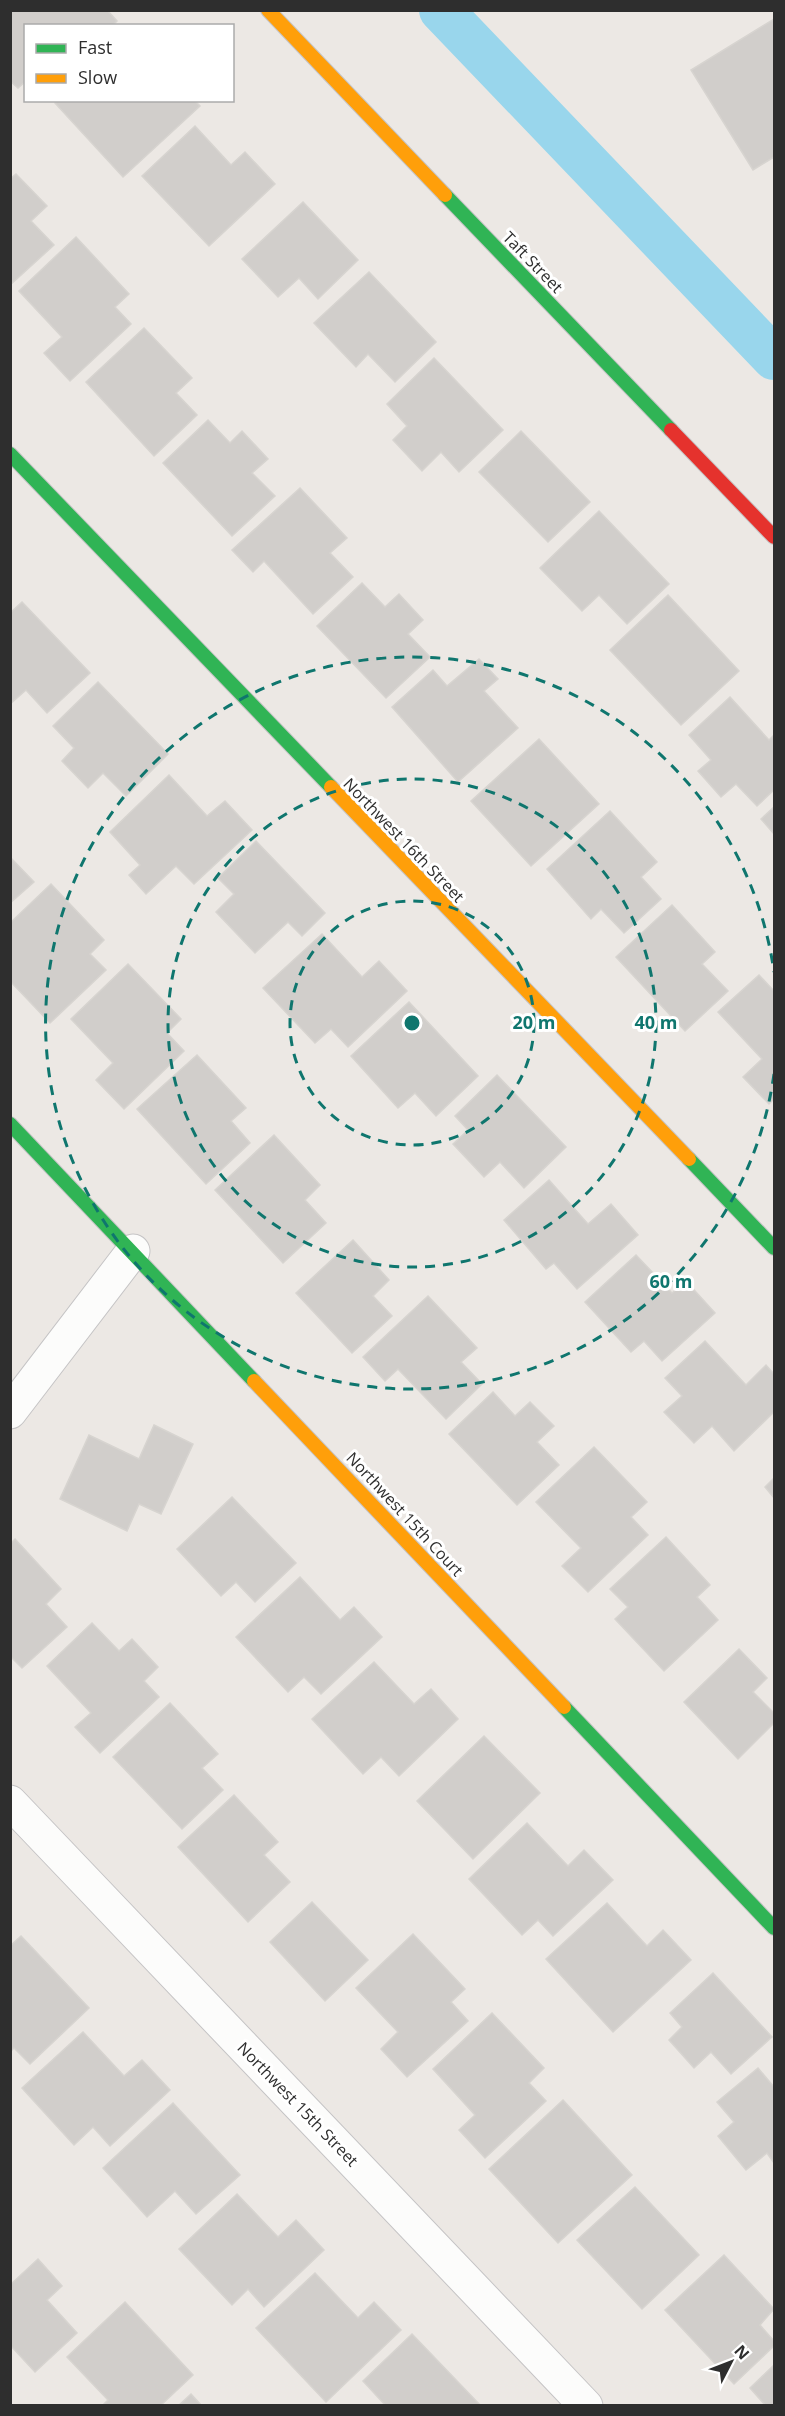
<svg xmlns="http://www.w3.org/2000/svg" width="785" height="2416" font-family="'Open Sans',sans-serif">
  <rect width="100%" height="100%" fill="#ece8e4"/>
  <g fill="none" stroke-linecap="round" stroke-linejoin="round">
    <!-- canal -->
    <path stroke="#99d6ec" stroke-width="44" d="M 441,10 L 774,358"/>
  </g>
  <!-- building -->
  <g fill="#d1cecb" stroke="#d7d4d0" stroke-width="1.5">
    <path d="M 107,10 L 117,21 L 112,26 L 26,26 L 26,81 L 18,88 L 10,81 L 11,10 Z"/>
    <path d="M 774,19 L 774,157 L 753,170 L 691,70 Z"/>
    <path d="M 58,100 L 194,100 L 200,106 L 123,177 L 55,103 Z"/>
    <path d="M 195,126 L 231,165 L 245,152 L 275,184 L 209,246 L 142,176 Z"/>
    <path d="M 16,174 L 47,206 L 31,221 L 54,245 L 10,285 L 10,179 Z"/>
    <path d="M 303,202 L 358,260 L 318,299 L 299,278 L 278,297 L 242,259 Z"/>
    <path d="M 76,237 L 129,294 L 115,307 L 131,324 L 70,381 L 44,353 L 62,337 L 19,291 Z"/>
    <path d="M 369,272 L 436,342 L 395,382 L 368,354 L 356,367 L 314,323 Z"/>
    <path d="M 144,328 L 192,378 L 176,393 L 197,415 L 154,456 L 86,382 Z"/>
    <path d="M 434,358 L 503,430 L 459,472 L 441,452 L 422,471 L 393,440 L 407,426 L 387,404 Z"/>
    <path d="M 208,420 L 230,443 L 242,431 L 268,459 L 252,473 L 275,496 L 232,536 L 163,463 Z"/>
    <path d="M 521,431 L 590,502 L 548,542 L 479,472 Z"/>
    <path d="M 300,488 L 347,538 L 330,553 L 353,577 L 313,614 L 264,561 L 253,572 L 232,550 Z"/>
    <path d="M 599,511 L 669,584 L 627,624 L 599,595 L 582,611 L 540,568 Z"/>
    <path d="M 362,583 L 385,607 L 399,594 L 423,620 L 408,634 L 430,657 L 386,698 L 317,626 Z"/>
    <path d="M 668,595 L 739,671 L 681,725 L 610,650 Z"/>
    <path d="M 22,602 L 90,673 L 47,713 L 26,690 L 10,704 L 10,613 Z"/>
    <path d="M 479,659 L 498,679 L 484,691 L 518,728 L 458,782 L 392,707 L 433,670 L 447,686 Z"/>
    <path d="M 98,682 L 168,754 L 126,796 L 103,773 L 88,788 L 62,761 L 74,748 L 53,726 Z"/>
    <path d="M 730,697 L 769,740 L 774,735 L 774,790 L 757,806 L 736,784 L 721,797 L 698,771 L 711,760 L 689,735 Z"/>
    <path d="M 539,739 L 599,804 L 531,866 L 471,801 Z"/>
    <path d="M 169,775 L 207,816 L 225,801 L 252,830 L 194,884 L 176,866 L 146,894 L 129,875 L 140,865 L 110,832 Z"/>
    <path d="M 774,807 L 774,834 L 761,819 Z"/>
    <path d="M 610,811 L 657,862 L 641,877 L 661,899 L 624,933 L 601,909 L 591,919 L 547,869 Z"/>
    <path d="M 256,841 L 325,913 L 302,936 L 288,922 L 255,953 L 216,912 L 234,894 L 218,878 Z"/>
    <path d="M 10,857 L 34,882 L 10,903 Z"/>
    <path d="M 51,884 L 104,940 L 90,954 L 106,970 L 50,1023 L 10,981 L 10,923 Z"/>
    <path d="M 672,905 L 715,952 L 702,964 L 728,991 L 685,1031 L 616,957 Z"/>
    <path d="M 322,934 L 362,977 L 379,961 L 407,991 L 348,1047 L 331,1029 L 315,1043 L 263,988 Z"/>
    <path d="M 128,964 L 181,1019 L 167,1033 L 184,1051 L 124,1109 L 96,1080 L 113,1063 L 71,1019 Z"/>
    <path d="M 759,975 L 774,991 L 774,1099 L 769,1104 L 743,1077 L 762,1059 L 718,1012 Z"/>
    <path d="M 409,1002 L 478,1076 L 436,1116 L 415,1093 L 398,1108 L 351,1056 Z"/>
    <path d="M 197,1055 L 246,1108 L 231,1121 L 250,1143 L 206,1184 L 137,1109 Z"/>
    <path d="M 497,1075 L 566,1147 L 524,1188 L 500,1162 L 484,1177 L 453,1144 L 468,1130 L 455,1116 Z"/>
    <path d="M 274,1135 L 320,1185 L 305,1200 L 326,1223 L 283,1263 L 215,1190 Z"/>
    <path d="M 549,1180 L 588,1224 L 611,1204 L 638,1235 L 577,1289 L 554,1263 L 546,1269 L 504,1220 Z"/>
    <path d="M 353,1240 L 389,1280 L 373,1296 L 392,1316 L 352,1353 L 296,1293 Z"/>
    <path d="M 636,1255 L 672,1293 L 686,1281 L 715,1313 L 662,1361 L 644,1341 L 631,1352 L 585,1302 Z"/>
    <path d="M 428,1296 L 477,1348 L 461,1362 L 482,1384 L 446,1419 L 398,1369 L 385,1381 L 363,1357 Z"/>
    <path d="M 705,1341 L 746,1385 L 766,1365 L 774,1374 L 774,1412 L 734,1451 L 712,1426 L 694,1443 L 664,1412 L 682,1396 L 665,1378 Z"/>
    <path d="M 493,1392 L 515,1416 L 530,1402 L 554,1426 L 537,1442 L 559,1465 L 517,1505 L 449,1434 Z"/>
    <path d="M 154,1425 L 193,1444 L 161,1514 L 139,1504 L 127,1531 L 60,1499 L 89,1435 L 139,1459 Z"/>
    <path d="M 594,1447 L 647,1502 L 631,1517 L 648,1535 L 588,1592 L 562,1566 L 581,1548 L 536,1502 Z"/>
    <path d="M 774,1478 L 774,1498 L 765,1487 Z"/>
    <path d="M 232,1497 L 296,1563 L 255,1602 L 236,1582 L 221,1596 L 177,1549 Z"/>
    <path d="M 666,1537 L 710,1585 L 697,1597 L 718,1620 L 664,1671 L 615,1619 L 628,1607 L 610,1589 Z"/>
    <path d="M 15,1539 L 61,1589 L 46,1604 L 67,1627 L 22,1668 L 10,1656 L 10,1544 Z"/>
    <path d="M 300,1577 L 340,1620 L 354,1607 L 382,1637 L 321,1694 L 304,1677 L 288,1692 L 236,1637 Z"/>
    <path d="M 92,1623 L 119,1651 L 132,1639 L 158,1667 L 144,1681 L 159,1697 L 100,1753 L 75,1727 L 91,1713 L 47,1666 Z"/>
    <path d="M 739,1649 L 767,1678 L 753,1692 L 774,1713 L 774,1723 L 738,1759 L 684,1702 Z"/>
    <path d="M 374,1662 L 414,1704 L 431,1689 L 458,1719 L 399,1776 L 381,1757 L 363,1774 L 312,1719 Z"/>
    <path d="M 170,1703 L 218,1754 L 202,1768 L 223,1790 L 182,1829 L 113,1757 Z"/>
    <path d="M 484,1736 L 540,1793 L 473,1859 L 417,1801 Z"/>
    <path d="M 234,1795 L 278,1842 L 264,1855 L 290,1882 L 248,1922 L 178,1847 Z"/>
    <path d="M 527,1823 L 568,1866 L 584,1850 L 613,1880 L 553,1936 L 538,1920 L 522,1935 L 469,1879 Z"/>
    <path d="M 312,1902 L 368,1960 L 325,2001 L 270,1942 Z"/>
    <path d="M 607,1903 L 647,1946 L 663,1930 L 691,1960 L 613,2032 L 546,1959 Z"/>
    <path d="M 413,1934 L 465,1989 L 451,2002 L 468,2021 L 407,2077 L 381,2049 L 398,2032 L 356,1988 Z"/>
    <path d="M 21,1936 L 89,2008 L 30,2064 L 14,2048 L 10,2052 L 10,1946 Z"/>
    <path d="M 713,1973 L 772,2037 L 731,2074 L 711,2052 L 694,2068 L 669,2040 L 682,2027 L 670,2013 Z"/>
    <path d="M 492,2013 L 544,2068 L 529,2083 L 546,2101 L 485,2158 L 459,2130 L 475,2115 L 433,2069 Z"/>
    <path d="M 83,2032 L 124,2076 L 142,2060 L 170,2090 L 110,2146 L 93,2127 L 74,2145 L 22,2088 Z"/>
    <path d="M 758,2068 L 774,2087 L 774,2163 L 767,2153 L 746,2170 L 718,2136 L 734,2122 L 717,2102 Z"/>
    <path d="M 563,2100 L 632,2175 L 558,2243 L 489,2169 Z"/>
    <path d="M 173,2103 L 240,2175 L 196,2214 L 175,2191 L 147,2217 L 103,2168 Z"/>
    <path d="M 635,2187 L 699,2255 L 642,2309 L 577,2240 Z"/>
    <path d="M 237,2194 L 278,2237 L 296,2220 L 324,2250 L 264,2307 L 248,2289 L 232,2305 L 179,2249 Z"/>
    <path d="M 724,2255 L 774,2309 L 760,2325 L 774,2341 L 774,2346 L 734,2384 L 665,2310 Z"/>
    <path d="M 38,2259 L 62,2286 L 47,2300 L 77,2333 L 35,2372 L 10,2345 L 10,2285 Z"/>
    <path d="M 315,2273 L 358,2318 L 374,2302 L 401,2330 L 326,2402 L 256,2328 Z"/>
    <path d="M 125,2302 L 193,2375 L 160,2406 L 102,2406 L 108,2400 L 67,2357 Z"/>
    <path d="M 412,2334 L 481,2406 L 386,2406 L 363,2381 Z"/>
    <path d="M 774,2365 L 774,2406 L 766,2406 L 750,2388 Z"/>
    <path d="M 191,2394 L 202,2406 L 178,2406 Z"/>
  </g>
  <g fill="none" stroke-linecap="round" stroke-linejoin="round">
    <!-- street casing -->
    <g stroke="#c5c4c5" stroke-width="35">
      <g id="street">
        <path d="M 10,1412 L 133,1251"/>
        <path d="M 10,1802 L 586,2406"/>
      </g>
    </g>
    <!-- fast casing -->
    <g stroke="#c5c4c5" stroke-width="16">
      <g id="fast">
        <path d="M 445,195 L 671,430"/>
        <path d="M 10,454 L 331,787"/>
        <path d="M 10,1124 L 254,1381"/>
        <path d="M 689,1159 L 774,1248"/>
        <path d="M 564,1707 L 774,1928"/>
      </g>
    </g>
    <!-- slow casing -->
    <g stroke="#c5c4c5" stroke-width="16">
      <g id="slow">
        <path d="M 268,10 L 445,195"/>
        <path d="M 331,787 L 689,1159"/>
        <path d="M 254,1381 L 564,1707"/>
      </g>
    </g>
    <!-- jam casing -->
    <g stroke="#c5c4c5" stroke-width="16">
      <path id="jam" d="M 671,430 L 774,537"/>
    </g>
    <!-- street -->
    <use href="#street" stroke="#fcfcfb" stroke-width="33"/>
    <!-- fast -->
    <use href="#fast" stroke="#30b455" stroke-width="14"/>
    <!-- slow -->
    <use href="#slow" stroke="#ff9f0a" stroke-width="14"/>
    <!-- jam -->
    <use href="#jam" stroke="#e5322d" stroke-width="14"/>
  </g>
  <!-- distance rings -->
  <g fill="none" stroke="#0f766e" stroke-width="3" stroke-dasharray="10 8">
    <circle cx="412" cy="1023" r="122"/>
    <circle cx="412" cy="1023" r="244"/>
    <path d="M774 1074A366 366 0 1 1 774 972"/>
  </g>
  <g text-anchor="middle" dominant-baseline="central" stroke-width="6" stroke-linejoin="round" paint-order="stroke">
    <!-- street labels -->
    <g font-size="16" fill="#2e2e2e" stroke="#fff">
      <text transform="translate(533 262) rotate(46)">Taft Street</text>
      <text transform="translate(404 840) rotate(46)">Northwest 16th Street</text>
      <text transform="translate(405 1514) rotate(47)">Northwest 15th Court</text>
      <text transform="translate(298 2104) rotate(46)">Northwest 15th Street</text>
    </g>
  </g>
  <circle cx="412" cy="1023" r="9" fill="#0f766e" stroke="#fff" stroke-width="3"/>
  <g font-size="18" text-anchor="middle" font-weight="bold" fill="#0f766e" stroke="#fff" stroke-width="6" stroke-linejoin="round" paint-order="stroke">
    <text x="534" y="1029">20 m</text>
    <text x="656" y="1029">40 m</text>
    <text x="671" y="1288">60 m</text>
  </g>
  <!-- border -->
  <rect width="785" height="2416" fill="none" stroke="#2e2e2e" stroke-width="24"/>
  <!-- legend -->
  <rect x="24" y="24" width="210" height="78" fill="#ffffff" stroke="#ababab" stroke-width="1.5"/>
  <rect x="36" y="44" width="30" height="9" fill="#30b455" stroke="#ababab" stroke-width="1.5"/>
  <text x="78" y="54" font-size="18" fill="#2e2e2e">Fast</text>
  <rect x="36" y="74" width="30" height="9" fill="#ff9f0a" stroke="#ababab" stroke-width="1.5"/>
  <text x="78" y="84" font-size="18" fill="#2e2e2e">Slow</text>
  <!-- north arrow -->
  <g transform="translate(731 2362) rotate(48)" stroke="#ffffff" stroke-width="4.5" paint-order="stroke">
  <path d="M0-4.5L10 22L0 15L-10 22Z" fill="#2e2e2e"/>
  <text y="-9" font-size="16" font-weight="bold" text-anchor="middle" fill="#2e2e2e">N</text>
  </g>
</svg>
